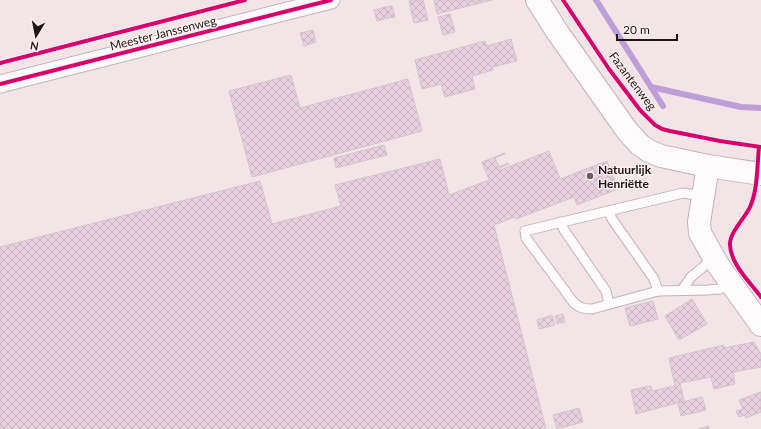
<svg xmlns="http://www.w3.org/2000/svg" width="761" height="429" font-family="Lato,sans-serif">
  <defs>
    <pattern id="building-cross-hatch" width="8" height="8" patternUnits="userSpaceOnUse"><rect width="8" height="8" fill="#e7d1de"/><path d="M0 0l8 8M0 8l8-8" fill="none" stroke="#c6b3be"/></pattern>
  </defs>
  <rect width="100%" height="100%" fill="#f3e4e7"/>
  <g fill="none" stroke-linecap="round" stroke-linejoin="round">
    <!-- stream -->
    <g stroke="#bc9fd6" stroke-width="6">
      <path d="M 596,0 L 663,106"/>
      <path d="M 651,87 L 741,107 L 761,108"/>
    </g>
  </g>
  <!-- building -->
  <g fill="url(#building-cross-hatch)" stroke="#d0c5ca">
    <path d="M 412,0 L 423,0 L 428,20 L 414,23 L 409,1 Z"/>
    <path d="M 434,0 L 492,0 L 437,14 Z"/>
    <path d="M 392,6 L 395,17 L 388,18 L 385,7 Z"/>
    <path d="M 385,7 L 388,18 L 377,21 L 374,10 Z"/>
    <path d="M 450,14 L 455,32 L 443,35 L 438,17 Z"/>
    <path d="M 313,30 L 316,42 L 304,46 L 300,33 Z"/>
    <path d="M 511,39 L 517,61 L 492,67 L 493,70 L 472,76 L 475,89 L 445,97 L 441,84 L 422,89 L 415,60 L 485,41 L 487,46 Z"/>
    <path d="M 291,75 L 300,108 L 408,79 L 422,131 L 252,177 L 229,91 Z"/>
    <path d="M 384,145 L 387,155 L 336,168 L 334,158 Z"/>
    <path d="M 549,151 L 560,179 L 607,161 L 618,189 L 577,205 L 574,197 L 516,219 L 515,217 L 494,225 L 546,429 L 0,429 L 0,247 L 260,181 L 272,224 L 341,206 L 335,185 L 440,159 L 449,195 L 489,180 L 482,162 L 505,153 L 505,154 L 495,158 L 499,167 L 508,163 L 509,164 L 499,168 L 500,170 Z"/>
    <path d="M 692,299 L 707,324 L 679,340 L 665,316 Z"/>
    <path d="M 653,301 L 658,319 L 630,326 L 625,308 Z"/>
    <path d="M 563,314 L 565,322 L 557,324 L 555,316 Z"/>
    <path d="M 552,315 L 555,325 L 539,329 L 537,320 Z"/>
    <path d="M 754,342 L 761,354 L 761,367 L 733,372 L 735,384 L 714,389 L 711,377 L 680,383 L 684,401 L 636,414 L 631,390 L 651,386 L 652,391 L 675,386 L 669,358 L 724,345 L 724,348 Z"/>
    <path d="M 761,392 L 761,412 L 746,418 L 745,415 L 739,417 L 736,411 L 743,409 L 739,400 Z"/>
    <path d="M 702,397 L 706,410 L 681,416 L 678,403 Z"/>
    <path d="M 579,408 L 583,422 L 557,429 L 553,415 Z"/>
    <path d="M 708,426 L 709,429 L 698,429 Z"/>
  </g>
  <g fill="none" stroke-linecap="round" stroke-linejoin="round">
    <!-- lane casing -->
    <g stroke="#c0b4b7" stroke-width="11">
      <g id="lane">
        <path d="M 703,196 L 683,193 L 525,231 L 526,238 L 574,303 C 580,308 584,309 592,309 L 658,291 L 708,290 L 720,289 L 730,281"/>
        <path d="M 609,211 L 612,219 L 654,279 L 658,291"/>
        <path d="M 561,222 L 564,230 L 606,291 L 609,304"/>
        <path d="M 682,290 L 691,277 L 714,258"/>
      </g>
    </g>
    <!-- street casing -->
    <g stroke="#c0b4b7" stroke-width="19">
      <path id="street" d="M 0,84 L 331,0"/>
    </g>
    <!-- secondary casing -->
    <g stroke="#c0b4b7" stroke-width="24">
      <g id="secondary">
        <path d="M 537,0 L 558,33 L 628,132 L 640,145 L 649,151 L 661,156 L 708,166 L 761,174"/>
        <path d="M 708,166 L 699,222 L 700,233 L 718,265 L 761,325"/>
      </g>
    </g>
    <!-- lane -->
    <use href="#lane" stroke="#fdfbfb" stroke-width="9"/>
    <!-- street -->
    <use href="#street" stroke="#fdfbfb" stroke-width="17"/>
    <!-- secondary -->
    <use href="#secondary" stroke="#fdfbfb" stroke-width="22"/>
    <!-- cycleway casing -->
    <g stroke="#ffeef1" stroke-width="6">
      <g id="cycleway">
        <path d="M 563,0 L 609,69 L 640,110 L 655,125 L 662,129 L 670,131 L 720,141 L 761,147"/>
        <path d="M 0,63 L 245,0"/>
        <path d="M 0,84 L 331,0"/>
        <path d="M 759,147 C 757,166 758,189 750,207 C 745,218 729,233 730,245 C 731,265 750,282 761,297"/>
      </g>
    </g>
    <!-- cycleway -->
    <use href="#cycleway" stroke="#d6006c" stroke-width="4"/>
  </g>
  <!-- markers -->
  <circle fill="#695e60" stroke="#ffeef1" stroke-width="1.5" cx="590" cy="176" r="4"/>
  <g text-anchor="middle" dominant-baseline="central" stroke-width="3" stroke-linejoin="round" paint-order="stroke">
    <!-- street labels -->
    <g font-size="12" fill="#1f1617" stroke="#ffeef1">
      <text transform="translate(163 33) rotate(-14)">Meester Janssenweg</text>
      <text transform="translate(633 81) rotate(53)">Fazantenweg</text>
    </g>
    <!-- poi labels -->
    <g font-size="12" font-weight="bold" fill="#1f1617" stroke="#ffeef1" text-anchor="start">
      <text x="598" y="169">Natuurlijk<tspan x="598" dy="14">Henriëtte</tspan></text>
    </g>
  </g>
  <!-- north arrow -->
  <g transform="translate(36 36) rotate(190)" stroke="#ffeef1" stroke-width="3" paint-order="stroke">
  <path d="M0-3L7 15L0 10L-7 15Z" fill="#1f1617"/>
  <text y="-6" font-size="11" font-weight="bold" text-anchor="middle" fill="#1f1617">N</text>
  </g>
  <!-- scale -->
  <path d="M617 34v6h60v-6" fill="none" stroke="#1f1617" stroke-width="2"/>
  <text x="623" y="34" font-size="12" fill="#1f1617" stroke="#ffeef1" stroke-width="3" paint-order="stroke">20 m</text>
</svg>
